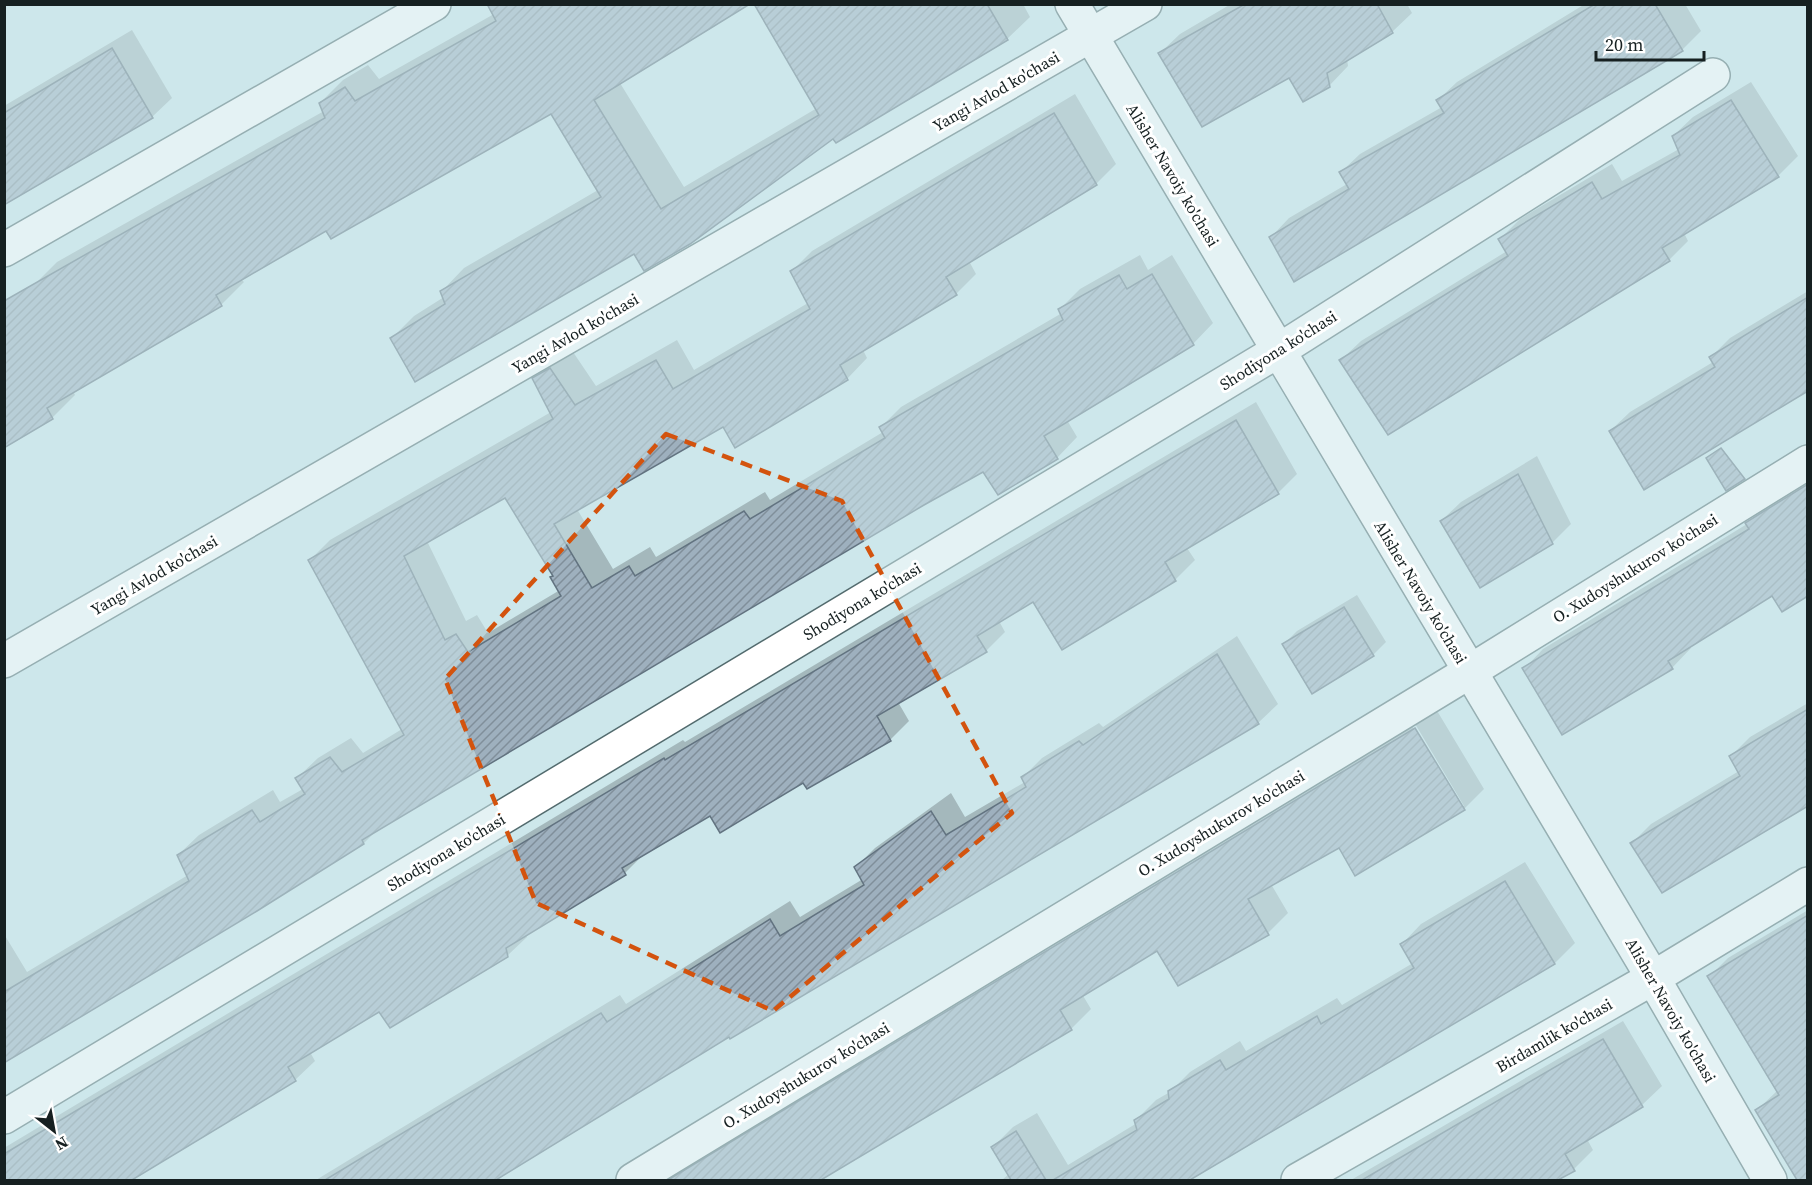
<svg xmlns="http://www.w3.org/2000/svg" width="1812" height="1185" font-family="'Source Serif 4',serif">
  <defs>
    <pattern id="building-hatch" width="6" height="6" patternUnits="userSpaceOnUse" patternTransform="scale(1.5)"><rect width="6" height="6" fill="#9eb0be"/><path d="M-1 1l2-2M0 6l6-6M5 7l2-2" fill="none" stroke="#808f9a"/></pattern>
  </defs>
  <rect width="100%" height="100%" fill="#cde7eb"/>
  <!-- shadow -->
  <g fill="#0003" fill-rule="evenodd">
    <path d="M 755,4 L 1023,4 L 1030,17 L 1007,39 L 634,251 L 392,338 L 414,316 L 444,297 L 442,291 L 464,268 L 598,190 L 552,112 L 327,229 L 241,279 L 244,282 L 221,305 L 73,391 L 75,395 L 53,417 L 4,446 L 34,285 L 57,262 L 324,111 L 320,103 L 343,80 L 368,65 L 379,79 L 494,14 L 620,83 L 684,187 L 817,108 Z"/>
    <path d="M 1231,4 L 1407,4 L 1412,13 L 1392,32 L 1347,59 L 1348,66 L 1329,86 L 1289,76 L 1160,53 L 1180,34 Z"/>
    <path d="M 1585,4 L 1685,4 L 1701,31 L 1682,50 L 1271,237 L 1289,218 L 1347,184 L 1341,172 L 1360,154 L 1442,107 L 1438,100 L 1457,82 Z"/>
    <path d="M 132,30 L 172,98 L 152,117 L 4,205 L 4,106 Z"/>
    <path d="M 1751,82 L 1798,156 L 1778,176 L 1684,233 L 1688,241 L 1669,260 L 1341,360 L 1361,341 L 1507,251 L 1500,239 L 1520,219 L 1612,164 L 1622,181 L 1679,149 L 1673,136 L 1693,117 Z"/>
    <path d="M 1075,94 L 1116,164 L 1096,184 L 969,261 L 976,274 L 956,294 L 863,350 L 867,358 L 847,379 L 723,425 L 577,509 L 613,569 L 650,547 L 656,557 L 765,492 L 770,500 L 883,432 L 880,428 L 901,407 L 1062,313 L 1060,309 L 1080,289 L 1140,255 L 1148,270 L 1172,255 L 1213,323 L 1193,344 L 1067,420 L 1077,437 L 1057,458 L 983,470 L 923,504 L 377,830 L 364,843 L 4,1062 L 4,934 L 27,972 L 188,875 L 178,855 L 199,835 L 273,790 L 280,802 L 303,789 L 297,778 L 318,758 L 351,738 L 363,753 L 402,729 L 310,560 L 330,540 L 551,412 L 534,379 L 554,358 L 571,349 L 596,386 L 677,340 L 694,370 L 808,303 L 792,271 L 812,251 ZM 506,496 L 555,575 L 560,590 L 488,633 L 477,615 L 466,621 L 427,541 Z"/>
    <path d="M 1808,291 L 1808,390 L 1610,431 L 1630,412 L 1713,362 L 1711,357 L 1730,338 Z"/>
    <path d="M 1256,402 L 1297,474 L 1278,493 L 1187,548 L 1195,560 L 1175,580 L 1062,648 L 1033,600 L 999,621 L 1005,632 L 986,651 L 898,702 L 909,721 L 890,740 L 803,781 L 710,814 L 644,854 L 625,873 L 526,934 L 527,937 L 507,956 L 379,1010 L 310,1052 L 315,1061 L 295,1080 L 129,1180 L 4,1180 L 4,1148 L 683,740 L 685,742 Z"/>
    <path d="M 1537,456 L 1571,524 L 1552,543 L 1441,521 L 1461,502 Z"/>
    <path d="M 1808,479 L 1808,594 L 1772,594 L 1689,646 L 1691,648 L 1672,668 L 1524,669 L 1543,649 L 1747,524 L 1766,504 Z"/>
    <path d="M 1357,595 L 1386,642 L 1373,655 L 1284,644 L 1297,631 Z"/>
    <path d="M 1237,636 L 1278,704 L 1258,723 L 730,1037 L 729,1035 L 493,1180 L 316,1180 L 620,995 L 626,1004 L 790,901 L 800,917 L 863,879 L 856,867 L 875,848 L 951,793 L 965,817 L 1025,782 L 1023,777 L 1042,758 L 1099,723 L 1103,727 Z"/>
    <path d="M 1808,703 L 1808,804 L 1632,843 L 1651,824 L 1739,771 L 1731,756 L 1750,737 Z"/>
    <path d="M 1436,709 L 1484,789 L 1464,809 L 1339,846 L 1271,884 L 1288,913 L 1268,933 L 1157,949 L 1082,994 L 1091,1009 L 1071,1029 L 818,1180 L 651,1180 L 1411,724 L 1461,806 L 1464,806 L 1414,722 Z"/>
    <path d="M 1525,862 L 1575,943 L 1555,963 L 1192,1178 L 1193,1180 L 1002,1180 L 1009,1174 L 993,1147 L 1013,1127 L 1037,1113 L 1068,1165 L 1137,1123 L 1136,1120 L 1156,1100 L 1170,1092 L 1190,1072 L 1240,1041 L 1246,1051 L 1337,998 L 1342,1005 L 1413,963 L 1402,944 L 1421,924 Z"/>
    <path d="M 1808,910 L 1808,1180 L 1799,1180 L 1757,1110 L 1777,1091 L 1709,977 L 1728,958 Z"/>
    <path d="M 1623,1021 L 1662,1086 L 1642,1105 L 1587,1139 L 1593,1150 L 1574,1169 L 1555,1180 L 1351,1180 Z"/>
  </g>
  <!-- building -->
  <g fill="url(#building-hatch)" stroke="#627380" stroke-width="1.5" fill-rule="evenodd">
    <path d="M 487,4 L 750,4 L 594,100 L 661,209 L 819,115 L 754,4 L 987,4 L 1008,40 L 836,143 L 833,139 L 690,244 L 644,271 L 634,254 L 415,382 L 390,338 L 445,304 L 440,291 L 601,197 L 551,114 L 331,239 L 326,231 L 216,295 L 222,306 L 47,408 L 53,419 L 4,448 L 4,301 L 325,118 L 319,103 L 345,87 L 355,101 L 496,21 Z"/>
    <path d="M 1245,4 L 1377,4 L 1393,33 L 1327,73 L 1330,87 L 1303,102 L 1289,78 L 1202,127 L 1158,53 Z"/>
    <path d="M 1595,4 L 1655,4 L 1683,51 L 1294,282 L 1269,237 L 1349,189 L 1339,172 L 1444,113 L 1436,100 Z"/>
    <path d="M 112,48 L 153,118 L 4,205 L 4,113 Z"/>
    <path d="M 1731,100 L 1779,177 L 1662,248 L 1670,261 L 1388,435 L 1339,360 L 1508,256 L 1498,239 L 1592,182 L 1602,199 L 1680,155 L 1672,136 Z"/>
    <path d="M 1054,113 L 1097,185 L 946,277 L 957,295 L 840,365 L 848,380 L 735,448 L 723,427 L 554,524 L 592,588 L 629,566 L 635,576 L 744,511 L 750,519 L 885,438 L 879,427 L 1063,320 L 1058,309 L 1119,275 L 1127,289 L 1152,274 L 1194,345 L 1044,436 L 1058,459 L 998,495 L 983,472 L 924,505 L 362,840 L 364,844 L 257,911 L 4,1063 L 4,992 L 189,881 L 177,855 L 252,810 L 260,822 L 305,794 L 295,778 L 330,757 L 342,772 L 404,735 L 308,560 L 553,419 L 532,378 L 550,368 L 575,405 L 656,360 L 673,389 L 810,309 L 790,271 ZM 505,498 L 553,576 L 550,577 L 561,596 L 468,652 L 456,634 L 445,640 L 404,556 Z"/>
    <path d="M 1808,297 L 1808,391 L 1644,490 L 1609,431 L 1715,367 L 1709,357 Z"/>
    <path d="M 1236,420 L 1279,494 L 1165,562 L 1176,581 L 1062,650 L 1033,602 L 977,636 L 987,652 L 877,716 L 891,741 L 807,789 L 803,783 L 720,833 L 710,816 L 622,868 L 626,875 L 506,948 L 508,957 L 390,1028 L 379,1012 L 288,1067 L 296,1081 L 132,1180 L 4,1180 L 4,1154 L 664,758 L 665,760 Z"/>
    <path d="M 1721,448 L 1745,479 L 1726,491 L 1706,458 Z"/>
    <path d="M 1518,474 L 1553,544 L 1480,588 L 1440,521 Z"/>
    <path d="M 1808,484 L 1808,596 L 1782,612 L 1772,596 L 1668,661 L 1673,669 L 1562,735 L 1522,668 L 1749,529 L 1745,523 Z"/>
    <path d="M 1344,607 L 1374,656 L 1312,694 L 1282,644 Z"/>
    <path d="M 1217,654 L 1259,724 L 730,1039 L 729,1037 L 496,1180 L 325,1180 L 601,1013 L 607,1022 L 770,919 L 780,936 L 864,885 L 854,867 L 931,811 L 946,835 L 1026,787 L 1021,777 L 1079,741 L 1083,745 Z"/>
    <path d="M 1808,709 L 1808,806 L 1662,893 L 1630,843 L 1740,776 L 1729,756 Z"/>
    <path d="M 1415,728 L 1465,810 L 1355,876 L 1339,848 L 1248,899 L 1269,935 L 1178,986 L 1157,951 L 1060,1010 L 1072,1030 L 821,1180 L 668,1180 Z"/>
    <path d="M 1505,881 L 1555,964 L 1190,1180 L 1053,1180 L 1137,1130 L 1134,1120 L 1169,1099 L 1168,1091 L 1220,1060 L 1226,1070 L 1317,1016 L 1321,1024 L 1414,968 L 1400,944 Z"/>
    <path d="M 1808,915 L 1808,1180 L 1797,1180 L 1755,1110 L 1779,1095 L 1707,976 Z"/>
    <path d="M 1603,1039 L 1643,1107 L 1565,1154 L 1575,1171 L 1558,1180 L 1362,1180 Z"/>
    <path d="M 1016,1131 L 1046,1180 L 1011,1180 L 991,1147 Z"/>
  </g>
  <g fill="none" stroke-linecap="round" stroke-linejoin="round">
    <!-- street casing -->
    <g stroke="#536b6e" stroke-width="36">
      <g id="street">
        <path d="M 4,250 L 434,4"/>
        <path d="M 4,661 L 1145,4"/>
        <path d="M 4,1117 L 1278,351 L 1713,75"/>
        <path d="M 633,1180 L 1469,672 L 1808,462"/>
        <path d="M 1298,1180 L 1653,978 L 1808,884"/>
      </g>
    </g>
    <!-- secondary casing -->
    <g stroke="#536b6e" stroke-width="36">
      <path id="secondary" d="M 1072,4 L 1653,978 L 1770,1180"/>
    </g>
    <!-- street -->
    <use href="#street" stroke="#fff" stroke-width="33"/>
    <!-- secondary -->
    <use href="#secondary" stroke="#fff" stroke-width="33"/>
  </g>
  <!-- marked area -->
  <path d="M0 0H1812V1185H0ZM 666,434 L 842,501 L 1012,813 L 773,1011 L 536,903 L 445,679 Z" fill="#cde7eb" fill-opacity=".55" fill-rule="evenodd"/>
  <path fill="none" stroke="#d3530e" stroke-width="4.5" stroke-dasharray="12 8" stroke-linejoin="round" d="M 666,434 L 842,501 L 1012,813 L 773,1011 L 536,903 L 445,679 Z"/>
  <g text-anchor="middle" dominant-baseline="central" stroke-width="6" stroke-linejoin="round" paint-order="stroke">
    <!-- street labels -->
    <g font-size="16" fill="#162021" stroke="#fff">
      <text transform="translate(996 91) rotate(-30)">Yangi Avlod ko'chasi</text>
      <text transform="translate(1173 175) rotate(59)">Alisher Navoiy ko'chasi</text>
      <text transform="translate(575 333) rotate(-30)">Yangi Avlod ko'chasi</text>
      <text transform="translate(1278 350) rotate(-32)">Shodiyona ko'chasi</text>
      <text transform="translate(1635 568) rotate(-32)">O. Xudoyshukurov ko'chasi</text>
      <text transform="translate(154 575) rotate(-30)">Yangi Avlod ko'chasi</text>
      <text transform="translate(1421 592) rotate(59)">Alisher Navoiy ko'chasi</text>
      <text transform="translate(862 601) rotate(-31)">Shodiyona ko'chasi</text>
      <text transform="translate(1221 823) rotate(-31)">O. Xudoyshukurov ko'chasi</text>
      <text transform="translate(446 852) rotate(-31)">Shodiyona ko'chasi</text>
      <text transform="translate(1671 1010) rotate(60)">Alisher Navoiy ko'chasi</text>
      <text transform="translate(1554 1035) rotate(-30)">Birdamlik ko'chasi</text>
      <text transform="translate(806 1075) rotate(-31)">O. Xudoyshukurov ko'chasi</text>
    </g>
  </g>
  <!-- border -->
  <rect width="1812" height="1185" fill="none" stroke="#162021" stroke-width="12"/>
  <!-- north arrow -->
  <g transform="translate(54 1131) rotate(149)" stroke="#ffffff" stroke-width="4.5" paint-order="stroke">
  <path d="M0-4.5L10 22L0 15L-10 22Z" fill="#162021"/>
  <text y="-9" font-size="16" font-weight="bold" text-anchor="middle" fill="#162021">N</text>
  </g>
  <!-- scale -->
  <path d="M1596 51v9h108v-9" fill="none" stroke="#162021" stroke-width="3"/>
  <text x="1605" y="51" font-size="18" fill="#162021" stroke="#ffffff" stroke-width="4.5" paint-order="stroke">20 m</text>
</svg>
